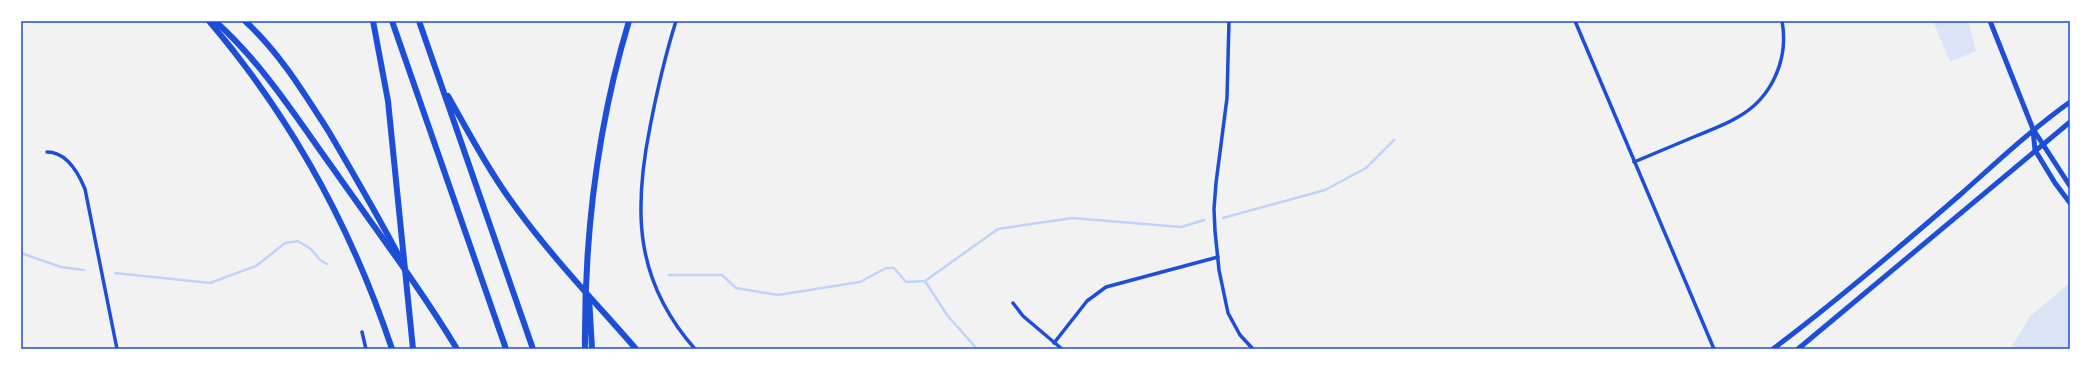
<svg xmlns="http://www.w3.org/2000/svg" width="2091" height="370" font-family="'Golos Text',sans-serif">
  <rect width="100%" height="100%" fill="#f2f2f2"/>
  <!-- green -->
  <g fill="#dbe4f7">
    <path d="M 1933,21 L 1968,21 L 1976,51 L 1950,62 Z"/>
    <path d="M 2070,283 L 2070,349 L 2010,349 L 2031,315 Z"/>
  </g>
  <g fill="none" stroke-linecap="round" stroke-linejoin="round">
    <!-- stream -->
    <g stroke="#bfd3fe" stroke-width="2.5">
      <path d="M 1223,218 L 1325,190 L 1366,168 L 1394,140"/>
      <path d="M 21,253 L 61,267 L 84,270"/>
      <path d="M 115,273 L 210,283 L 256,266 L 285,243 L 298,241 L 311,249 L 320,260 L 327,264"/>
      <path d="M 669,275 L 722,275 L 736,288 L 778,295 L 860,282 L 886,268 L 894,268 L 906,282 L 925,281 L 998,229 L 1072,218 L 1181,227 L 1204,220"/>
      <path d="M 925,281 L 947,315 L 977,349"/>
    </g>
    <!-- minor -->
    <g stroke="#1d4ed8" stroke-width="3.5">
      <path d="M 676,21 C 665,56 657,91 650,127 C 633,212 635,281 695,349"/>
      <path d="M 1229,21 L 1227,98 L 1216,183 L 1214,209 L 1215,231 L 1219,270 L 1228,313 L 1240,335 L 1253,349"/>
      <path d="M 1575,21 L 1714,349"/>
      <path d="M 47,152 C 66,152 78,172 85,189 L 117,349"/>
      <path d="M 1634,162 C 1655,153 1675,145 1696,136 C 1710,130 1725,125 1738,117 C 1772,98 1789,59 1782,21"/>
      <path d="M 1013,303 L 1023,316 L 1062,349"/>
      <path d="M 362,332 L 366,349"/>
      <path d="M 1054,343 L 1087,301 L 1106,287 L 1218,257"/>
    </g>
    <!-- secondary -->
    <g stroke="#1d4ed8" stroke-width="5">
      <path d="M 1990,21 L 2033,129 L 2070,186"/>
      <path d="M 2033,130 L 2035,150 L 2055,183 L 2070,203"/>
      <path d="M 1773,349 C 1838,300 1900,247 1961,194 C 1997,162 2031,130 2070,102"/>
      <path d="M 1798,349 L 2070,122"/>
    </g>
    <!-- motorway -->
    <g stroke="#1d4ed8" stroke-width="6">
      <path d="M 209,21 C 291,117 352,229 392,349"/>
      <path d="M 215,21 C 262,63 296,117 332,167 C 374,227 419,286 457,349"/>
      <path d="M 245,21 C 280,53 304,93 329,132 C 353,173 377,214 399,256"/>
      <path d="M 373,21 L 388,101 L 413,349"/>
      <path d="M 392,21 L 506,349"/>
      <path d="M 419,21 L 533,349"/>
      <path d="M 448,96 C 469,133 489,171 514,205 C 551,256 595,302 636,349"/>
      <path d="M 589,297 L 592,349"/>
      <path d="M 585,349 C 584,239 597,127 629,21"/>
    </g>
  </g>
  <!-- border -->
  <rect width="2091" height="370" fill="none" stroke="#ffffff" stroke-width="44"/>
  <rect x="22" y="22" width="2047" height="326" fill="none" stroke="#1d4ed8" stroke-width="1.5"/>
</svg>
